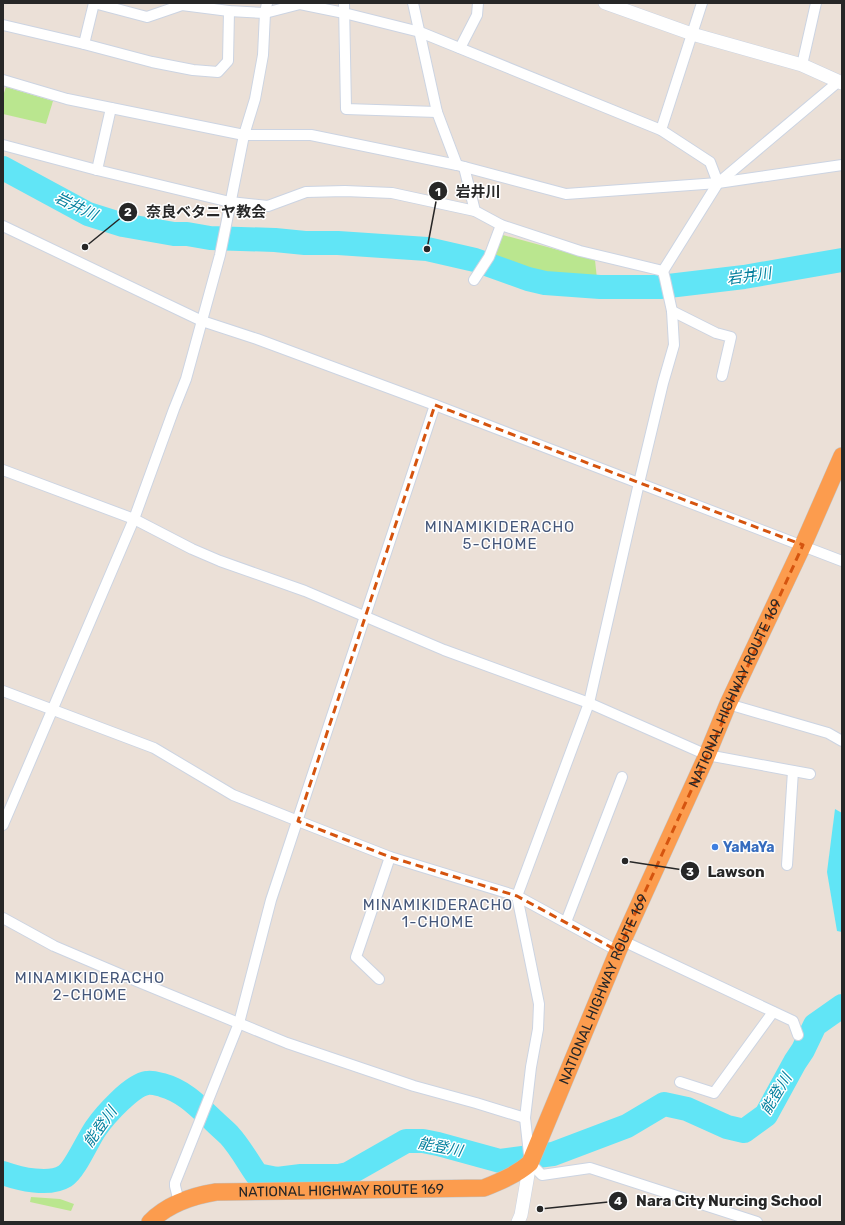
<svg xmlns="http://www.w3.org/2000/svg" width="845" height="1225" font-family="Rubik,'Noto Sans JP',sans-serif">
  <rect width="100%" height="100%" fill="#ebe0d7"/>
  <!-- green -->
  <g fill="#bae68f">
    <path d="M 6,87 L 53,101 L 46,124 L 3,114 L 3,96 Z"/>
    <path d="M 503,235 L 595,260 L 597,279 L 551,276 L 494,258 Z"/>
    <path d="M 31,1197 L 60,1199 L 74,1204 L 71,1211 L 30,1202 Z"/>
  </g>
  <!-- water -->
  <path fill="#61e5f6" d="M 835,809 L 842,813 L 842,932 L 837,931 L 827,872 Z"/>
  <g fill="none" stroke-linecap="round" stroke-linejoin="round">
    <!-- river -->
    <g stroke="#61e5f6" stroke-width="24">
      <path d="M 3,168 L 88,214 L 123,225 L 174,234 L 187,234 L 210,238 L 275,240 L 305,243 L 338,243 L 427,249 L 475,260 L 528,279 L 545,283 L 600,287 L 660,287 L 744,277 L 842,260"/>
      <path d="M 3,1173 C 20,1179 49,1186 65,1176 C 75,1170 88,1139 96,1128 C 105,1115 132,1085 147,1083 C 152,1082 158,1084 162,1085 C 184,1091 198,1106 214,1121 C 219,1126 224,1130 229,1135 C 240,1147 248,1162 257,1175 L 277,1179 L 301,1176 L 339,1176 L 348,1174 L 406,1141 L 423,1141 L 438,1144 L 500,1161 L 553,1154 L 627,1126 L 664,1104 L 687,1109 L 727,1127 L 744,1131 L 766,1115 L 795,1062 L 803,1050 L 815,1025 L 842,1006"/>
    </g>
    <!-- minor casing -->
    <g stroke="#ccd4e2" stroke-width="12">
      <g id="minor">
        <path d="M 94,3 L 147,17 L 182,5 L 229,11 L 265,13 L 300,4 L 344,13 L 420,32 L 661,130 L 710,162 L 718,183"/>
        <path d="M 344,3 L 346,109 L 437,112"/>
        <path d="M 413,3 L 437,112 L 457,165"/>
        <path d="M 3,25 L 84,44 L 152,62 L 193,70 L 218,72 L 228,61 L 229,11"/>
        <path d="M 84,44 L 94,3"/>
        <path d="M 460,48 L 477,15 L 478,3"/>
        <path d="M 802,65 L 816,3"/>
        <path d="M 3,80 L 67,99 L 244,135 L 311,135 L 457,165 L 566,194 L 718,183 L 842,165"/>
        <path d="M 661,130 L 702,3"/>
        <path d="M 3,145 L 97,170 L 230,202 L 268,206 L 306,192 L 345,191 L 392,193 L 475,211"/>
        <path d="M 464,167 L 475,211 L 501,225 L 580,251 L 663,271"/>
        <path d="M 97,170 L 111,108"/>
        <path d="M 3,226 L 202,321 L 257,339 L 435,405 L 842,561"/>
        <path d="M 663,271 L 665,279 L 672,311 L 674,345 L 663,383 L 639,483 L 589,703 L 517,896 L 539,1004 L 538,1029 L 531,1067 L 525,1118 L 530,1163 L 542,1175 L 590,1168 L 757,1222"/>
        <path d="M 663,271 L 718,183 L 838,82"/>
        <path d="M 474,280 L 489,257 L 501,225"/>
        <path d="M 672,311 L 716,333 L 731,337 L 722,376"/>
        <path d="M 3,470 L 134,519 L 192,549 L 220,561 L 305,591 L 444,650 L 589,703 L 707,755 L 810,774"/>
        <path d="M 3,691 L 154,748 L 233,795 L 298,821 L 390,857 L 517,896 L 618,951"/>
        <path d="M 728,704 L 828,733 L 842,741"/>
        <path d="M 3,825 L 134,519 L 174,409 L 186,379 L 220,255 L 244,135 L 255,99 L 263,55 L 265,13 L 267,3"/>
        <path d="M 787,865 L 793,771"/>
        <path d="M 3,918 L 54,946 L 134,980 L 287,1043 L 414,1086 L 476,1103 L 525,1118"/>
        <path d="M 566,922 L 622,777"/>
        <path d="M 623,941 L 793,1021 L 798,1035"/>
        <path d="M 379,979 L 356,957 L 390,857"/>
        <path d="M 680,1082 L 714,1093 L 773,1012"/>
        <path d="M 179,1202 L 175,1186 L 175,1183 L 239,1023 L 271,900 L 435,405"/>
      </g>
    </g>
    <!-- tertiary casing -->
    <g stroke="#ccd4e2" stroke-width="14">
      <g id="tertiary">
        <path d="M 605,3 L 692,34 L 802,65 L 842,83"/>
        <path d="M 518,1222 L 521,1215 L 530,1163"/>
      </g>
    </g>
    <!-- trunk casing -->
    <g stroke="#c3c3c3" stroke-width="18">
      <g id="trunk">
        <path id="s1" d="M 150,1222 C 168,1204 191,1196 216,1192 L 484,1188 C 501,1181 516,1175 530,1163 L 618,951 L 707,755 L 728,704 L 803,545 L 842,456"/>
      </g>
    </g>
    <!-- minor -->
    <use href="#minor" stroke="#fff" stroke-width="10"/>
    <!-- tertiary -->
    <use href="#tertiary" stroke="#fff" stroke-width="13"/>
    <!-- trunk -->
    <use href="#trunk" stroke="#fc9c4e" stroke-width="17"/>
  </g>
  <!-- marked area -->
  <path fill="none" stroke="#d5540f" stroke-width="3" stroke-dasharray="8 5" stroke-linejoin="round" d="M 435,405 L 803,545 L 618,951 L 517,896 L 390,857 L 298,821 Z"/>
  <!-- markers -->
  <circle fill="#3f7fe0" stroke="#fff" stroke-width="1.5" cx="715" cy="847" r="4"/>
  <g text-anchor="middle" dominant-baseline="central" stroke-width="3" stroke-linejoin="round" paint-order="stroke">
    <!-- street labels -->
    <g font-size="14" fill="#272727" stroke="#fff">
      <text stroke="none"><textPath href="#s1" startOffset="907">NATIONAL HIGHWAY ROUTE 169</textPath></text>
      <text stroke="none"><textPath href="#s1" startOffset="583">NATIONAL HIGHWAY ROUTE 169</textPath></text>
      <text stroke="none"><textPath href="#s1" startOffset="199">NATIONAL HIGHWAY ROUTE 169</textPath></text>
    </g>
    <!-- shop labels -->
    <g font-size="14" font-weight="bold" fill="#366cbe" stroke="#fff" text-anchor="start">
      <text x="723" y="847">YaMaYa</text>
    </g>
    <!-- water labels -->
    <g font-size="15" font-style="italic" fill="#04809e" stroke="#fff">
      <text transform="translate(76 206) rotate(26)">岩井川</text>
      <text transform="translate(749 276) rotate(-8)">岩井川</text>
      <text transform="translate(776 1094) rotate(-59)">能登川</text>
      <text transform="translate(100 1127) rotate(-54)">能登川</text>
      <text transform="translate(440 1147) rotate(11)">能登川</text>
    </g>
    <!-- neighbourhood labels -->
    <g font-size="15" letter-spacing="1" fill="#45577a" stroke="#fff">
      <text x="500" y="527">MINAMIKIDERACHO<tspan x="500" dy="17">5-CHOME</tspan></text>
      <text x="438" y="905">MINAMIKIDERACHO<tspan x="438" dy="17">1-CHOME</tspan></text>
      <text x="90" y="978">MINAMIKIDERACHO<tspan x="90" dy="17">2-CHOME</tspan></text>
    </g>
  </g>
  <!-- callouts -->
  <path fill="none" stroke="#272727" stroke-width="1.5" d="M427 249L438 191M85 247L128 212M625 861L690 871M540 1209L618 1201"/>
  <g fill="#272727" stroke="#fff" stroke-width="1.5">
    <circle cx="427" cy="249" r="4"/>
    <circle cx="85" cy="247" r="4"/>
    <circle cx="625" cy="861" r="4"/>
    <circle cx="540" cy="1209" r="4"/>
    <circle cx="438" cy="191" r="10"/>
    <circle cx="128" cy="212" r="10"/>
    <circle cx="690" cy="871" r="10"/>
    <circle cx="618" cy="1201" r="10"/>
  </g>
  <g font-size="12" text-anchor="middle" font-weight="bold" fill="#fff">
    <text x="438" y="196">1</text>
    <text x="128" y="216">2</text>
    <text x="690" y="876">3</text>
    <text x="618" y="1205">4</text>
  </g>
  <g font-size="15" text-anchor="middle" font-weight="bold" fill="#272727" stroke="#fff" stroke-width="3" stroke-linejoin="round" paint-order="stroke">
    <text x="478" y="197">岩井川</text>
    <text x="206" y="217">奈良ベタニヤ教会</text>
    <text x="736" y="877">Lawson</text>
    <text x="729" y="1206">Nara City Nurcing School</text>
  </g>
  <!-- border -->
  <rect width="845" height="1225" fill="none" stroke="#272727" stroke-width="8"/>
</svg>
